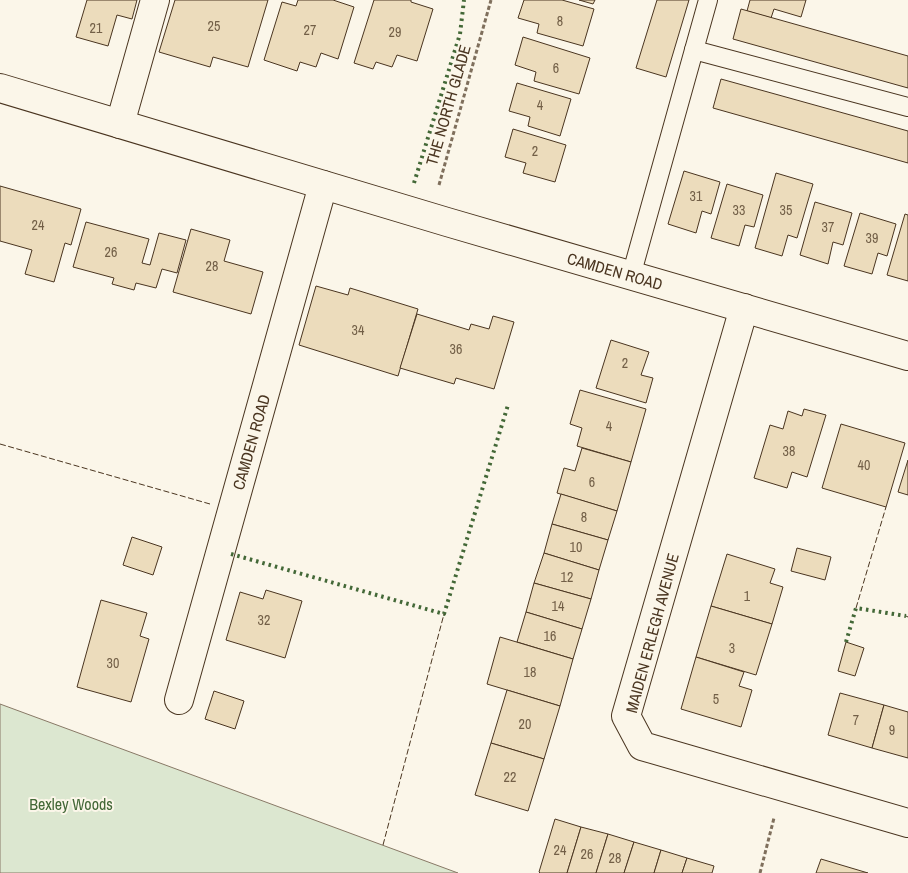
<svg xmlns="http://www.w3.org/2000/svg" width="908" height="873" font-family="'Archivo Narrow',sans-serif">
  <rect width="100%" height="100%" fill="#fbf6e9"/>
  <!-- green -->
  <path fill="#dce7d0" stroke="#887966" d="M 0,704 L 458,873 L 0,873 Z"/>
  <!-- building -->
  <g fill="#ecdcbc" stroke="#4a3520">
    <path d="M 87,0 L 137,0 L 132,19 L 117,15 L 108,46 L 76,37 Z"/>
    <path d="M 175,0 L 268,0 L 248,67 L 213,57 L 210,67 L 159,52 Z"/>
    <path d="M 298,0 L 333,0 L 354,7 L 338,59 L 321,53 L 316,67 L 300,62 L 297,71 L 264,60 L 282,2 L 296,6 Z"/>
    <path d="M 374,0 L 411,0 L 411,2 L 433,9 L 417,61 L 397,55 L 392,67 L 376,62 L 373,69 L 354,63 Z"/>
    <path d="M 524,0 L 562,0 L 594,9 L 583,46 L 537,33 L 539,24 L 518,18 Z"/>
    <path d="M 579,0 L 595,0 L 593,4 Z"/>
    <path d="M 657,0 L 689,0 L 666,77 L 636,68 Z"/>
    <path d="M 750,0 L 806,0 L 801,17 L 774,9 L 771,18 L 747,11 Z"/>
    <path d="M 741,9 L 908,56 L 908,88 L 733,39 Z"/>
    <path d="M 523,37 L 590,58 L 579,94 L 534,81 L 536,72 L 515,65 Z"/>
    <path d="M 721,79 L 908,131 L 908,163 L 713,108 Z"/>
    <path d="M 517,83 L 571,99 L 560,136 L 528,126 L 530,117 L 509,111 Z"/>
    <path d="M 513,129 L 566,145 L 555,182 L 523,173 L 526,163 L 505,157 Z"/>
    <path d="M 684,171 L 720,182 L 711,214 L 702,211 L 696,233 L 668,224 Z"/>
    <path d="M 776,173 L 813,184 L 797,238 L 788,235 L 782,256 L 755,248 Z"/>
    <path d="M 727,184 L 763,195 L 754,227 L 745,225 L 739,246 L 711,238 Z"/>
    <path d="M 0,186 L 81,209 L 71,245 L 65,243 L 54,282 L 25,274 L 32,250 L 0,241 Z"/>
    <path d="M 815,202 L 852,213 L 843,245 L 833,242 L 828,264 L 800,255 Z"/>
    <path d="M 860,213 L 896,224 L 887,256 L 878,253 L 872,274 L 844,266 Z"/>
    <path d="M 905,214 L 908,215 L 908,281 L 887,275 Z"/>
    <path d="M 86,222 L 149,239 L 142,263 L 150,265 L 159,233 L 186,240 L 177,273 L 162,269 L 156,288 L 136,283 L 134,290 L 112,284 L 114,278 L 73,267 Z"/>
    <path d="M 191,229 L 230,240 L 224,261 L 263,272 L 251,314 L 173,292 Z"/>
    <path d="M 316,286 L 348,295 L 350,288 L 418,309 L 398,376 L 299,345 Z"/>
    <path d="M 417,314 L 469,330 L 471,324 L 489,329 L 493,316 L 514,322 L 494,389 L 456,378 L 454,384 L 400,368 Z"/>
    <path d="M 611,340 L 649,352 L 641,375 L 653,378 L 646,403 L 596,388 Z"/>
    <path d="M 580,390 L 646,409 L 631,462 L 577,446 L 582,428 L 570,424 Z"/>
    <path d="M 804,409 L 826,415 L 807,477 L 792,472 L 787,488 L 754,478 L 770,425 L 783,429 L 788,411 L 802,416 Z"/>
    <path d="M 841,424 L 905,443 L 886,507 L 822,488 Z"/>
    <path d="M 582,448 L 631,462 L 617,511 L 557,493 L 564,468 L 575,471 Z"/>
    <path d="M 908,460 L 908,495 L 898,492 Z"/>
    <path d="M 561,494 L 617,511 L 608,540 L 552,524 Z"/>
    <path d="M 552,524 L 608,540 L 599,570 L 544,553 Z"/>
    <path d="M 132,537 L 162,547 L 153,575 L 123,565 Z"/>
    <path d="M 797,548 L 831,557 L 825,580 L 791,571 Z"/>
    <path d="M 544,553 L 599,570 L 591,599 L 534,583 Z"/>
    <path d="M 727,554 L 775,569 L 770,583 L 783,587 L 772,624 L 711,606 Z"/>
    <path d="M 534,583 L 591,599 L 582,629 L 526,612 Z"/>
    <path d="M 266,590 L 302,601 L 285,658 L 226,640 L 240,592 L 263,599 Z"/>
    <path d="M 101,600 L 147,613 L 140,636 L 149,639 L 131,702 L 77,687 Z"/>
    <path d="M 711,606 L 772,624 L 756,675 L 696,657 Z"/>
    <path d="M 526,612 L 582,629 L 573,659 L 517,642 Z"/>
    <path d="M 500,637 L 573,659 L 560,706 L 487,684 Z"/>
    <path d="M 846,642 L 864,648 L 855,676 L 838,671 Z"/>
    <path d="M 696,657 L 744,672 L 739,686 L 752,690 L 741,727 L 681,709 Z"/>
    <path d="M 507,690 L 560,706 L 544,759 L 491,743 Z"/>
    <path d="M 214,691 L 244,701 L 235,729 L 205,719 Z"/>
    <path d="M 840,693 L 884,705 L 872,748 L 828,735 Z"/>
    <path d="M 884,705 L 908,712 L 908,758 L 872,748 Z"/>
    <path d="M 491,743 L 544,759 L 528,811 L 475,795 Z"/>
    <path d="M 555,819 L 581,827 L 567,873 L 540,873 L 539,872 Z"/>
    <path d="M 581,827 L 608,834 L 596,873 L 567,873 Z"/>
    <path d="M 608,834 L 634,842 L 624,873 L 596,873 Z"/>
    <path d="M 634,842 L 661,850 L 654,873 L 624,873 Z"/>
    <path d="M 661,850 L 687,858 L 682,873 L 654,873 Z"/>
    <path d="M 687,858 L 714,866 L 712,873 L 682,873 Z"/>
    <path d="M 821,859 L 868,873 L 816,873 Z"/>
  </g>
  <g fill="none" stroke-linecap="round" stroke-linejoin="round">
    <!-- lane casing -->
    <g stroke="#4a3520" stroke-width="20">
      <g id="lane">
        <path d="M 708,0 L 694,50 L 908,107"/>
        <path d="M 631,276 L 694,50"/>
      </g>
    </g>
    <!-- street casing -->
    <g stroke="#4a3520" stroke-width="30">
      <g id="street">
        <path d="M 0,88 L 447,222 L 908,356"/>
        <path d="M 120,124 L 155,0"/>
        <path d="M 744,308 L 626,716 L 642,746 L 908,823"/>
        <path d="M 179,700 L 323,185"/>
      </g>
    </g>
    <!-- path -->
    <g stroke="#7f6f5c" stroke-width="3" stroke-dasharray="4 2.5" stroke-linecap="butt">
      <path d="M 439,185 L 491,0"/>
      <path d="M 760,873 L 774,818"/>
    </g>
    <!-- lane -->
    <use href="#lane" stroke="#fbf6e9" stroke-width="18"/>
    <!-- street -->
    <use href="#street" stroke="#fbf6e9" stroke-width="28"/>
    <!-- hedge -->
    <g stroke="#436837" stroke-width="4" stroke-dasharray="2.5 4" stroke-linecap="butt">
      <path d="M 414,183 L 460,34 L 464,0"/>
      <path d="M 231,554 L 444,614 L 508,405"/>
      <path d="M 846,642 L 856,608 L 906,616"/>
    </g>
    <!-- fence -->
    <g stroke="#4a3520" stroke-width="1" stroke-dasharray="6 2.5" stroke-linecap="butt">
      <path d="M 0,444 L 210,504"/>
      <path d="M 856,608 L 886,507"/>
      <path d="M 906,616 L 908,617"/>
      <path d="M 383,845 L 444,614"/>
    </g>
  </g>
  <g text-anchor="middle" dominant-baseline="central" stroke-width="4" stroke-linejoin="round" paint-order="stroke">
    <!-- number labels -->
    <g font-size="14" fill="#725f47">
      <text x="560" y="21">8</text>
      <text x="214" y="26">25</text>
      <text x="96" y="28">21</text>
      <text x="310" y="30">27</text>
      <text x="395" y="32">29</text>
      <text x="556" y="68">6</text>
      <text x="540" y="105">4</text>
      <text x="535" y="151">2</text>
      <text x="696" y="196">31</text>
      <text x="739" y="210">33</text>
      <text x="786" y="210">35</text>
      <text x="38" y="225">24</text>
      <text x="828" y="227">37</text>
      <text x="872" y="238">39</text>
      <text x="111" y="252">26</text>
      <text x="212" y="266">28</text>
      <text x="358" y="330">34</text>
      <text x="456" y="349">36</text>
      <text x="625" y="363">2</text>
      <text x="609" y="426">4</text>
      <text x="789" y="451">38</text>
      <text x="864" y="465">40</text>
      <text x="592" y="482">6</text>
      <text x="584" y="517">8</text>
      <text x="576" y="547">10</text>
      <text x="567" y="577">12</text>
      <text x="747" y="596">1</text>
      <text x="558" y="606">14</text>
      <text x="264" y="620">32</text>
      <text x="550" y="636">16</text>
      <text x="732" y="648">3</text>
      <text x="113" y="663">30</text>
      <text x="530" y="672">18</text>
      <text x="716" y="699">5</text>
      <text x="856" y="720">7</text>
      <text x="525" y="724">20</text>
      <text x="892" y="730">9</text>
      <text x="510" y="777">22</text>
      <text x="560" y="850">24</text>
      <text x="587" y="854">26</text>
      <text x="615" y="858">28</text>
    </g>
    <!-- street labels -->
    <g font-size="16" fill="#4a3520" stroke="#fbf6e9">
      <text transform="translate(448 105) rotate(-74)">THE NORTH GLADE</text>
      <text transform="translate(615 271) rotate(16)">CAMDEN ROAD</text>
      <text transform="translate(251 442) rotate(-74)">CAMDEN ROAD</text>
      <text transform="translate(652 633) rotate(-75)">MAIDEN ERLEGH AVENUE</text>
    </g>
    <!-- park labels -->
    <g font-size="16" fill="#436837" stroke="#fbf6e9">
      <text x="71" y="804">Bexley Woods</text>
    </g>
  </g>
</svg>
